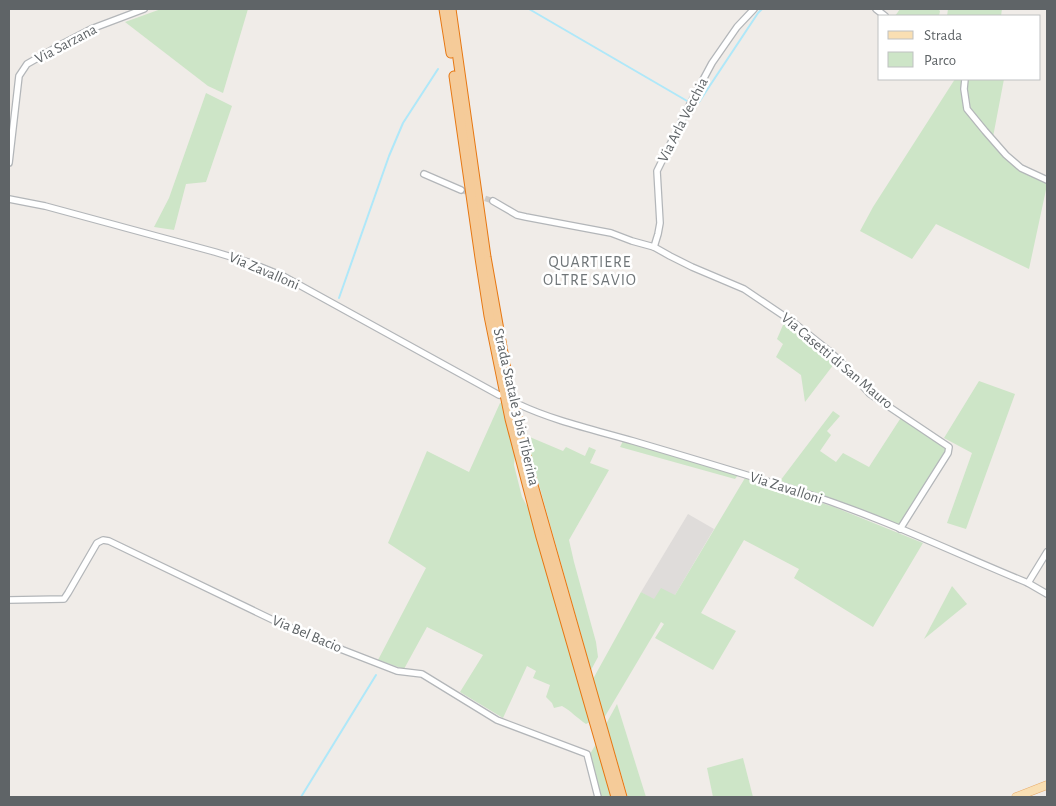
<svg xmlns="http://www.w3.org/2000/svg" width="1056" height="806" font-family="'Alegreya Sans',sans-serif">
  <rect width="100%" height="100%" fill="#f0ece8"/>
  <!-- industrial -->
  <path fill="#dfdcda" d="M 688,514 L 714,529 L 675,595 L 654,600 L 641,592 Z"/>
  <!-- green -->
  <g fill="#cde5c7">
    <path d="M 161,9 L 248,9 L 223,93 L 208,86 L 125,22 Z"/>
    <path d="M 900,9 L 938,9 L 940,11 L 939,16 L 895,16 Z"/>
    <path d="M 948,9 L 1002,9 L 1001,16 L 947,16 Z"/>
    <path d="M 955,79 L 1004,79 L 993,137 L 1009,155 L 1022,166 L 1047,178 L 1047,185 L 1029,269 L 936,224 L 912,259 L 860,231 L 873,207 Z"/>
    <path d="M 206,93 L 232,106 L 206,182 L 186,184 L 174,230 L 154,227 L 169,198 Z"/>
    <path d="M 786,318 L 837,360 L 805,402 L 801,375 L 776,357 L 783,344 L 777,339 Z"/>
    <path d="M 979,381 L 1015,394 L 966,529 L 947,523 L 972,453 L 944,438 Z"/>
    <path d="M 503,402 L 515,455 L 514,465 L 522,497 L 531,513 L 590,722 L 586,724 C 577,718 571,711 562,706 L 554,708 L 552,703 L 546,697 L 550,685 L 533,678 L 536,671 L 527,666 L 503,718 L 460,692 L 483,655 L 427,627 L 404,669 L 378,660 L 426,568 L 388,543 L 427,451 L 469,472 L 500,403 Z"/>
    <path d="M 833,411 L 840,416 L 827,431 L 831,435 L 820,451 L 836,462 L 843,453 L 869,467 L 902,416 L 948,447 L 900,527 L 845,504 L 780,481 Z"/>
    <path d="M 525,435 L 563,451 L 566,447 L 585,456 L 589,447 L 596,450 L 590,463 L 609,470 L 569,540 L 574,562 L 596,642 L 598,657 L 591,670 Z"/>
    <path d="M 623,441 L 738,475 L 735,479 L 620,447 Z"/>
    <path d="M 745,478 L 834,507 L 923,543 L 873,627 L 794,578 L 799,569 L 744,540 L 701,613 L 736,631 L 713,670 L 655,638 L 664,624 L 661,622 L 604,718 L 593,679 L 641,592 L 654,599 L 661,588 L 675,595 Z"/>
    <path d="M 952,586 L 967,604 L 924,639 Z"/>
    <path d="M 617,704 L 646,797 L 628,797 L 606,724 Z"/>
    <path d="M 596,744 L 612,797 L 601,797 L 590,754 Z"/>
    <path d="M 743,758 L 753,797 L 713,797 L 707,768 Z"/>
  </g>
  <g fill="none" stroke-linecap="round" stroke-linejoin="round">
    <!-- stream -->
    <g stroke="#afe8f9" stroke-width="2">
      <path d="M 529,9 L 694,105 L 699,102 L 758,13 L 762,9"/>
      <path d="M 339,298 L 389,156 L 403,123 L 438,69"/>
      <path d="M 301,797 L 376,675"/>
    </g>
    <!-- minor-tunnel -->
    <path stroke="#cccac8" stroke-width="5.5" stroke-dasharray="5.5 3" stroke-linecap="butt" d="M 461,190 L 493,201"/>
    <!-- minor casing -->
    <g stroke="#b3b6b9" stroke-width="8">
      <g id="minor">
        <path d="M 876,9 L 885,16"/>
        <path d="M 965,79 L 964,89 L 967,109 L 985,131 L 1006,155 L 1021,168 L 1047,180"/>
        <path d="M 9,163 L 19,76 L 27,64 L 64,43 L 91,29 L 144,9"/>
        <path d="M 424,174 L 461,190"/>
        <path d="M 9,199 L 45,206 L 215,252 L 248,262 L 283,276 L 499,395"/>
        <path d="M 493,201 L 517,215 L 526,217 L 611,233 L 632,241 L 654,247 L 670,256 L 692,267 L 744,289 L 793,322 L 828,350 L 843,364 L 870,394 L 949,447 L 948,453 L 900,529"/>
        <path d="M 654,247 L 658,234 L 660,223 L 657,171 L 689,106 L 712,63 L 737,27 L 754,9"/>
        <path d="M 518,404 C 554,421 595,430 633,441 C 694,459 754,477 814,496 C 887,520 957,554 1028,583 L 1047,594"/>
        <path d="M 1028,583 L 1047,552"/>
        <path d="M 9,600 L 64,599 L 68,593 L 97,543 L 103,540 L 109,541 L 273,620 L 343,650 L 397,671 L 422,674 L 497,720 L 587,754 L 598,797"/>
      </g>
    </g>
    <!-- major casing -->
    <g stroke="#e7aa69" stroke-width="9">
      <path id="major" d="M 1016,797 L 1047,785"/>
    </g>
    <!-- highway casing -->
    <g stroke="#e67712" stroke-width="11">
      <g id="highway">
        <path d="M 444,9 L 451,53"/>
        <path d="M 451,9 L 486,257 L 507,375 L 531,478 L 622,797"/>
        <path d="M 454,76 L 480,258 L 489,316 L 510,419 L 541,537 L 616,797"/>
      </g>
    </g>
    <!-- minor -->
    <use href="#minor" stroke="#fff" stroke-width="5.5"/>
    <!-- major -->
    <use href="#major" stroke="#f9dfb3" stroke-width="8"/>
    <!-- highway -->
    <use href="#highway" stroke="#f5cb99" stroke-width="9"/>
  </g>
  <g text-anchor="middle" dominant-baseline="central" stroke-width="5" stroke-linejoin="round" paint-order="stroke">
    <!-- street labels -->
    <g font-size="15" fill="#5f6467" stroke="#fff">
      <text transform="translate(66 44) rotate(-28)">Via Sarzana</text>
      <text transform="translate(683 120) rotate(-63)">Via Arla Vecchia</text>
      <text transform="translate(264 271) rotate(23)">Via Zavalloni</text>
      <text transform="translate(837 361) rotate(40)">Via Casetti di San Mauro</text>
      <text transform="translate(516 407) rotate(77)">Strada Statale 3 bis Tiberina</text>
      <text transform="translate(786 488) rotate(18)">Via Zavalloni</text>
      <text transform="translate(307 634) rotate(23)">Via Bel Bacio</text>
    </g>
    <!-- neighbourhood labels -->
    <g font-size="16" letter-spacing="1" fill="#707679" stroke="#fff">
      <text x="590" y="262">QUARTIERE<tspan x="590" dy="18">OLTRE SAVIO</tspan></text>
    </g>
  </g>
  <!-- border -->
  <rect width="1056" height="806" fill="none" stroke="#5f6467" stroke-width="20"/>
  <!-- legend -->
  <rect x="878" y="15" width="162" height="65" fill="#ffffff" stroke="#bfc1c2"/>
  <rect x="888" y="31" width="25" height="8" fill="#f9dfb3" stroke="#bfc1c2"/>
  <text x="924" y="40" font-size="15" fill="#5f6467">Strada</text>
  <rect x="888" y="52" width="25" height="15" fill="#cde5c7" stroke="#bfc1c2"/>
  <text x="924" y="65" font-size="15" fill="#5f6467">Parco</text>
</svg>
